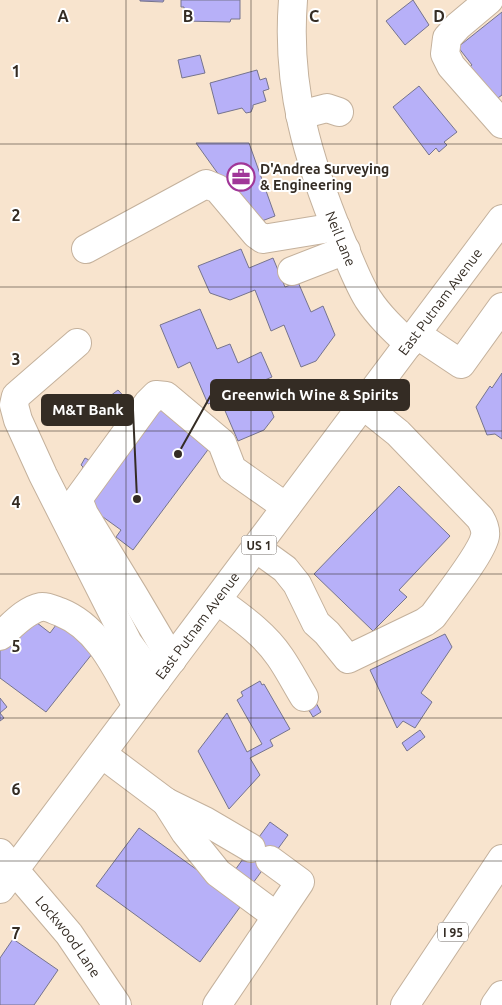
<svg xmlns="http://www.w3.org/2000/svg" width="502" height="1005" font-family="Ubuntu,sans-serif">
  <rect width="100%" height="100%" fill="#f8e4ce"/>
  <!-- building -->
  <g fill="#b7b0f8" stroke="#76748d">
    <path d="M 140,0 L 164,0 L 163,2 L 140,1 Z"/>
    <path d="M 181,0 L 240,0 L 240,19 L 231,19 L 230,22 L 184,21 L 184,7 L 181,7 Z"/>
    <path d="M 413,0 L 429,25 L 405,45 L 386,21 Z"/>
    <path d="M 502,12 L 502,95 L 495,100 L 469,67 L 472,65 L 458,47 Z"/>
    <path d="M 200,55 L 205,73 L 182,78 L 178,60 Z"/>
    <path d="M 257,70 L 260,80 L 266,78 L 269,89 L 263,91 L 266,101 L 253,105 L 253,107 L 251,112 L 246,113 L 242,108 L 218,114 L 210,83 Z"/>
    <path d="M 419,86 L 457,132 L 444,142 L 447,145 L 439,152 L 436,148 L 429,155 L 393,107 Z"/>
    <path d="M 196,143 L 249,143 L 275,216 L 254,224 Z"/>
    <path d="M 241,249 L 249,268 L 273,258 L 285,287 L 298,282 L 311,312 L 323,306 L 335,335 L 316,361 L 301,367 L 284,325 L 271,331 L 255,290 L 230,300 L 210,293 L 198,266 Z"/>
    <path d="M 200,309 L 217,349 L 230,344 L 238,363 L 261,352 L 272,377 L 260,382 L 274,417 L 264,430 L 238,441 L 220,399 L 208,404 L 190,362 L 178,368 L 160,325 Z"/>
    <path d="M 502,373 L 502,439 L 495,434 L 487,435 L 476,407 L 490,386 L 492,388 Z"/>
    <path d="M 118,390 L 129,402 L 121,409 L 110,396 Z"/>
    <path d="M 158,407 L 210,447 L 133,550 L 116,537 L 121,530 L 85,504 Z"/>
    <path d="M 85,458 L 91,461 L 80,475 L 83,467 L 81,465 Z"/>
    <path d="M 399,486 L 450,536 L 399,590 L 407,597 L 373,631 L 314,574 Z"/>
    <path d="M 32,619 L 50,633 L 59,621 L 96,649 L 46,712 L 0,678 L 0,649 Z"/>
    <path d="M 445,634 L 452,647 L 421,693 L 432,702 L 415,728 L 403,721 L 397,728 L 370,670 Z"/>
    <path d="M 260,681 L 262,685 L 264,684 L 290,729 L 270,740 L 273,746 L 250,758 L 260,775 L 229,809 L 198,751 L 227,713 L 247,752 L 262,744 L 237,700 L 243,696 L 241,692 Z"/>
    <path d="M 0,698 L 7,707 L 0,713 L 4,718 L 0,721 Z"/>
    <path d="M 315,701 L 321,712 L 313,717 L 307,707 Z"/>
    <path d="M 420,730 L 425,737 L 407,751 L 402,743 Z"/>
    <path d="M 270,822 L 288,835 L 253,883 L 235,870 Z"/>
    <path d="M 139,828 L 243,903 L 200,962 L 96,886 Z"/>
    <path d="M 13,939 L 58,970 L 34,1005 L 0,1005 L 0,958 Z"/>
  </g>
  <g fill="none" stroke-linecap="round" stroke-linejoin="round">
    <!-- minor casing -->
    <g stroke="#c4b19c" stroke-width="30">
      <g id="minor">
        <path id="s1" d="M 293,0 C 286,88 308,160 341,240 C 349,259 357,281 368,299 C 379,316 394,330 409,344"/>
        <path d="M 489,0 L 458,26 L 447,38 L 445,54 L 451,66 L 502,124"/>
        <path d="M 300,115 L 327,108 L 339,112"/>
        <path d="M 86,249 L 206,184 L 218,189 L 256,234 L 263,239 L 336,227"/>
        <path d="M 292,271 L 346,250"/>
        <path d="M 416,334 L 461,364 L 502,307"/>
        <path d="M 77,343 L 16,396 L 14,405 L 18,420 L 43,475 L 128,643 L 156,681"/>
        <path d="M 256,548 L 285,569 L 297,584 L 316,623 L 327,633 L 348,659 L 425,622 L 433,616 C 445,599 482,553 485,536 C 486,530 483,523 480,518 L 398,433 L 363,405"/>
        <path d="M 217,600 C 240,617 264,633 280,657 C 289,670 296,684 304,697"/>
        <path d="M 0,636 C 11,627 25,610 41,607 C 47,606 54,610 60,612 C 100,628 117,670 137,706"/>
        <path d="M 172,660 L 133,594 L 84,514 L 78,499 L 148,403 L 156,395 L 166,396 L 222,443 L 232,469 L 286,507"/>
        <path d="M 102,754 L 166,802 L 205,821 L 251,848"/>
        <path d="M 166,802 L 185,832 L 218,873 L 276,916"/>
        <path id="s2" d="M 0,853 L 69,934 L 117,1005"/>
        <path d="M 217,1005 L 300,882 L 270,860"/>
      </g>
    </g>
    <!-- major casing -->
    <g stroke="#c4b19c" stroke-width="30">
      <g id="major">
        <path id="s3" d="M 0,889 L 502,219"/>
      </g>
    </g>
    <!-- highway casing -->
    <g stroke="#c4b19c" stroke-width="30">
      <g id="highway">
        <path d="M 405,1005 L 502,859"/>
        <path d="M 495,1005 L 502,995"/>
      </g>
    </g>
    <!-- minor -->
    <use href="#minor" stroke="#fff" stroke-width="28"/>
    <!-- major -->
    <use href="#major" stroke="#fff" stroke-width="28"/>
    <!-- highway -->
    <use href="#highway" stroke="#fff" stroke-width="28"/>
  </g>
  <!-- grid -->
  <path fill="none" stroke="#342c24" stroke-width="1" stroke-opacity="0.55" d="M 126,0 L 126,1005M 251,0 L 251,1005M 377,0 L 377,1005M 0,144 L 502,144M 0,287 L 502,287M 0,431 L 502,431M 0,574 L 502,574M 0,718 L 502,718M 0,861 L 502,861"/>
  <!-- icons -->
  <defs>
    <g id="office-ring" transform="scale(1.4375)"><circle r="9.5" fill="#fff" stroke="#a03698" stroke-width="1.5"/><path d="M-6-3h4V-5.5h4V-3h4V5H-6ZM-1-4.5V-3h2v-1.5ZM-6 0V1H6V0Z" fill="#a03698"/></g>
  </defs>
  <g fill-rule="evenodd">
    <use href="#office-ring" x="241" y="177"/>
  </g>
  <g text-anchor="middle" dominant-baseline="central" stroke-width="4" stroke-linejoin="round" paint-order="stroke">
    <!-- shield labels -->
    <g fill="#fff" stroke="#716b66" stroke-width="1">
      <rect x="241.5" y="535.5" width="35" height="19" rx="4"/>
      <rect x="438" y="922.5" width="30" height="19" rx="4"/>
    </g>
    <g font-size="12" font-weight="bold" fill="#342c24">
      <text x="259" y="545">US 1</text>
      <text x="453" y="932">I 95</text>
    </g>
    <!-- poi labels -->
    <g font-size="14" font-weight="bold" fill="#342c24" stroke="#fff" text-anchor="start">
      <text x="260" y="169">D'Andrea Surveying<tspan x="260" dy="16">&amp; Engineering</tspan></text>
    </g>
    <!-- street labels -->
    <g font-size="14" fill="#342c24" stroke="#fff">
      <text stroke="none"><textPath href="#s1" startOffset="246">Neil Lane</textPath></text>
      <text stroke="none"><textPath href="#s3" startOffset="734">East Putnam Avenue</textPath></text>
      <text stroke="none"><textPath href="#s3" startOffset="329">East Putnam Avenue</textPath></text>
      <text stroke="none"><textPath href="#s2" startOffset="108">Lockwood Lane</textPath></text>
    </g>
  </g>
  <g font-size="16" text-anchor="middle" font-weight="bold" fill="#342c24" stroke="#fff" stroke-width="4" stroke-linejoin="round" paint-order="stroke">
    <text x="63" y="22">A</text>
    <text x="188" y="22">B</text>
    <text x="314" y="22">C</text>
    <text x="439" y="22">D</text>
    <text x="16" y="77">1</text>
    <text x="16" y="221">2</text>
    <text x="16" y="365">3</text>
    <text x="16" y="508">4</text>
    <text x="16" y="652">5</text>
    <text x="16" y="795">6</text>
    <text x="16" y="939">7</text>
  </g>
  <!-- callouts -->
  <path fill="none" stroke="#342c24" stroke-width="2" d="M178 454L211 395M137 499L133 410"/>
  <g fill="#342c24" stroke="#fff" stroke-width="2">
    <circle cx="178" cy="454" r="5"/>
    <circle cx="137" cy="499" r="5"/>
  </g>
  <g fill="#342c24" stroke="#342c24" stroke-width="2">
    <rect x="211" y="380" width="198" height="30" rx="5"/>
    <rect x="42" y="395" width="91" height="30" rx="5"/>
  </g>
  <g font-size="15" text-anchor="middle" font-weight="bold" fill="#fff">
    <text x="310" y="400">Greenwich Wine &amp; Spirits</text>
    <text x="88" y="415">M&amp;T Bank</text>
  </g>
</svg>
